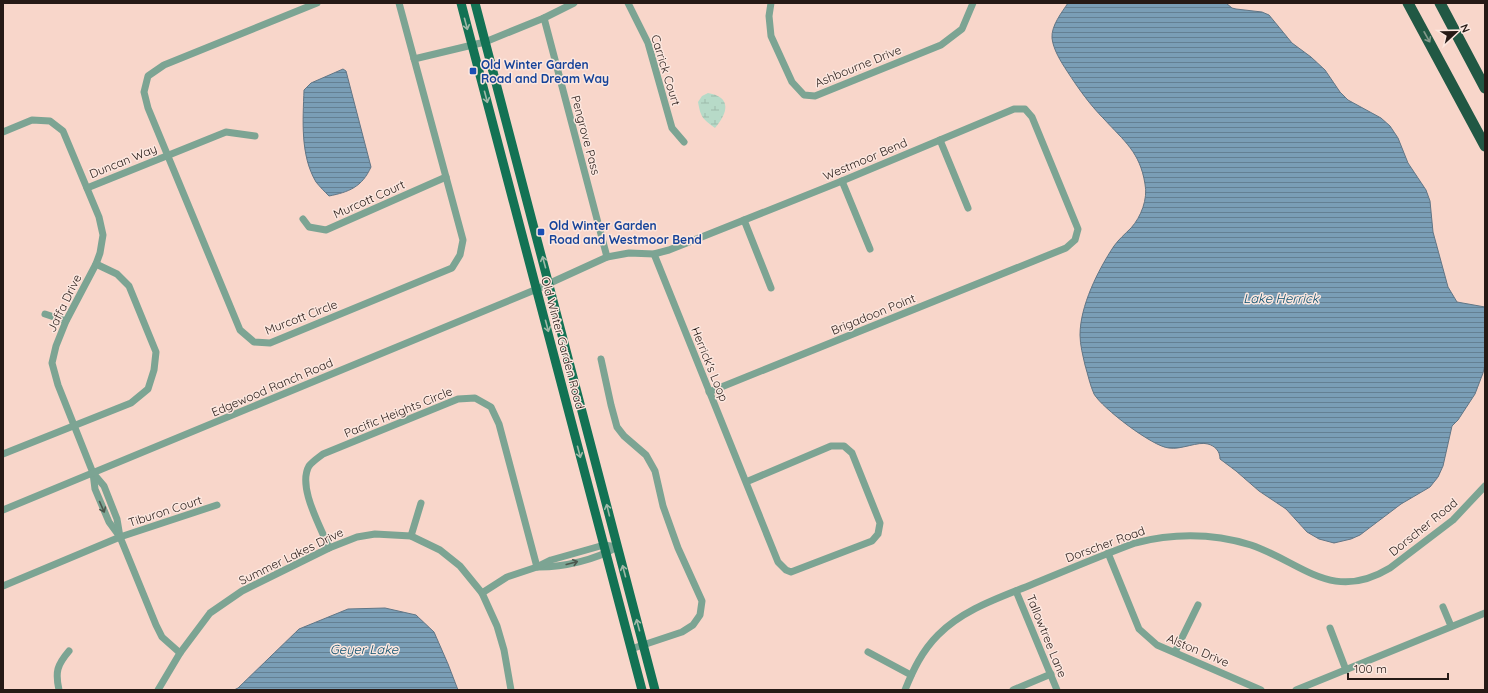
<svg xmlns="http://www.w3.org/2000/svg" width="1488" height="693" font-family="Quicksand,sans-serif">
  <defs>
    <pattern id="wetland-marsh" width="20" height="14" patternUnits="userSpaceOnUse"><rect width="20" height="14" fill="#b7dac8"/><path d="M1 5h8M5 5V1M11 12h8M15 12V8" fill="none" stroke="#9dbaab"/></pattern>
    <pattern id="water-rules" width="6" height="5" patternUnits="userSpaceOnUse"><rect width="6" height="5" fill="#7a9eb6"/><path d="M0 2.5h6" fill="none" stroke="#648093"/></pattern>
  </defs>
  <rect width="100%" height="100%" fill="#f8d6ca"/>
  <!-- wetland -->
  <path fill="url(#wetland-marsh)" d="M 708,93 C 732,97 728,113 715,128 C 702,118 701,118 698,102 L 702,96 Z"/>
  <!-- water -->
  <g fill="url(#water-rules)" stroke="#617686">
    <path d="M 1068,3 L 1226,3 L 1232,8 L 1236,9 L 1262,12 L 1269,15 L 1292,43 L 1311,57 L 1325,70 L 1340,92 L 1348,100 L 1381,118 L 1390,126 L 1398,138 L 1408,163 L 1426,190 L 1430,201 L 1433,232 L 1448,287 L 1457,302 L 1485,307 L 1485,365 L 1483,373 L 1475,394 L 1458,420 L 1452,426 L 1443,466 L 1438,477 L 1430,487 L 1401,504 L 1360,535 L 1351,539 L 1334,543 L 1319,539 L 1307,532 L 1286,509 L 1259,491 L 1236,471 L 1220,459 C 1220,451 1215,446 1208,444 C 1198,441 1181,450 1169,448 C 1153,447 1102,408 1094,394 C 1090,385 1088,375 1085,365 C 1083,356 1080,345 1080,335 C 1080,306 1098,270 1114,246 C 1119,239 1125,234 1131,228 C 1141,217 1148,199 1145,184 C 1140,152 1124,141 1104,119 C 1090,105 1078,88 1067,71 C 1061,62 1053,49 1052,38 C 1051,26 1062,12 1068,3 Z"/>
    <path d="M 343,69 L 346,71 L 371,167 C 362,187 349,192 329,196 C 325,192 320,187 316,182 C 300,155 303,120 304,90 L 311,83 Z"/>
    <path d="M 385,608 L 416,615 L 434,632 L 448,664 L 458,690 L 234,690 L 238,688 L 299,629 L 348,609 Z"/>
  </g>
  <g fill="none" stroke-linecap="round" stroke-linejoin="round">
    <!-- minor -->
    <g stroke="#7ca493" stroke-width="7">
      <path d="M 317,3 L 164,65 L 148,76 L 144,92 L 148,108 L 240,330 L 254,342 L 270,343 L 452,268 L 460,255 L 463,240 L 399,3"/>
      <path d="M 628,3 L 648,43 L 672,128 L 684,142"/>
      <path d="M 771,3 L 769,16 L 771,36 L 792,82 L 804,95 L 815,96 L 941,45 L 962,29 L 973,3"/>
      <path d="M 544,18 L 607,257"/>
      <path d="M 414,59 L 485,42 L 544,18 L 574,3"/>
      <path d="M 3,132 L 32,120 L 50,121 L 63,131 L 99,217 L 103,235 L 100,253 L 96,264 L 66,321 L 56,346 L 52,363 L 58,385 L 93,473 L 95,489 L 109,522 L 120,537"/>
      <path d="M 940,140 L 968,208"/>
      <path d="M 842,181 L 870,249"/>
      <path d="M 87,188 L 226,132 L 255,136"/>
      <path d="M 303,219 L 309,227 L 326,230 L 446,177"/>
      <path d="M 744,220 L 771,288"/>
      <path d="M 654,254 L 778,562 L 786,570 L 791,572 L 872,541 L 878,534 L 880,523 L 852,453 L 844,446 L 831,446 L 746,482"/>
      <path d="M 45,314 L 66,321"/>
      <path d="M 601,359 L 611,405 L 617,427 L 624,436 L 646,455 L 655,471 L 663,506 L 678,548 L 702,601 L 700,615 L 693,625 L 682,632 L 631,649"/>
      <path d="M 3,454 L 131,403 L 148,389 L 154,370 L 156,352 L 129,286 L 117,274 L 96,264"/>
      <path d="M 93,473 L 104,486 L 117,519 L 120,537 L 156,625 L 162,637 L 180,653"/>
      <path d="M 3,510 L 537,289 L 607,257 L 629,253 L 654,254 L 669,250 L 842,181 L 1014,109 L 1025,109 L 1032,117 L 1078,229 L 1075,240 L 1066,248 L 709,392"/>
      <path d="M 411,536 L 421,503"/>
      <path d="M 329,548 C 321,527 297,487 309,466 C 313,461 318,458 323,454 L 458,399 L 475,398 L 491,407 L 499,424 L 537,567"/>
      <path d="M 1108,553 L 1139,629 L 1157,645 L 1261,690"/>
      <path d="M 539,567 C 564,567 595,560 617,547"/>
      <path d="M 3,586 L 120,537 L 217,505"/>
      <path d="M 1016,591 L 1057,690"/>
      <path d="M 482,593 L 507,577 L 537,567 L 551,560 L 604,545 L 617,547"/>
      <path d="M 1443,607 L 1451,626"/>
      <path d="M 1330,628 L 1346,670"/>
      <path d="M 868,652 L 911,675"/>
      <path d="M 1175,652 L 1198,605"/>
      <path d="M 59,690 C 55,672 57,665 69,651"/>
      <path d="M 158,690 L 180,653 L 210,613 L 242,591 L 329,548 L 357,537 L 375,534 L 411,536 L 440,550 L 460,566 L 482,593 L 497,626 L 504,650 L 511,690"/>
      <path d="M 905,690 C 913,670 922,651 938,635 C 964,609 999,598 1033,584 C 1067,570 1100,556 1135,543 C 1174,533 1212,533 1251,545 C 1303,563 1332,603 1390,568 L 1453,520 L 1485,486"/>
      <path d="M 1013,690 L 1051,674"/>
      <path d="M 1296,690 L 1485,613"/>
    </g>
    <!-- major -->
    <g stroke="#137254" stroke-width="9">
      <path d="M 461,3 L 642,690"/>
      <path d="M 475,3 L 655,690"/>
    </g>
    <!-- highway -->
    <g stroke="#215844" stroke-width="11">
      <path d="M 1408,3 L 1485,146"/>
      <path d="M 1440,3 L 1485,88"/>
    </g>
  </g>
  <!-- one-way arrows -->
  <defs><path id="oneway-shaft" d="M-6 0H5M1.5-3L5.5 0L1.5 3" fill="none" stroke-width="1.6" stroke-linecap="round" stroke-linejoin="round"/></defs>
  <g stroke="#9fb8a7">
    <use href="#oneway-shaft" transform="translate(466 24) rotate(75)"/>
    <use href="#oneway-shaft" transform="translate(486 97) rotate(75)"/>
    <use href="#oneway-shaft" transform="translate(544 262) rotate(-105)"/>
    <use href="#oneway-shaft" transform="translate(547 326) rotate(75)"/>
    <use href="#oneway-shaft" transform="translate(579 452) rotate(75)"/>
    <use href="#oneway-shaft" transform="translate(608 510) rotate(-104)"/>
    <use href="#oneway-shaft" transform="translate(624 571) rotate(-105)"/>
    <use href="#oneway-shaft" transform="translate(638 625) rotate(-105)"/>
  </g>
  <use stroke="#84988a" href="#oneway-shaft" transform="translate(1427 37) rotate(61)"/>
  <g stroke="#4d584e">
    <use href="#oneway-shaft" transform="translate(102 507) rotate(66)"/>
    <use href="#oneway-shaft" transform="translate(572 563) rotate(-15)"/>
  </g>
  <!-- markers -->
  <g fill="#1a4fb4" stroke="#fce7df" stroke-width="1.5">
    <rect x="469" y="67" width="8" height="8" rx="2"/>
    <rect x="537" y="228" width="8" height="8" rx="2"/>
  </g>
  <g text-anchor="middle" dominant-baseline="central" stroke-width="3" stroke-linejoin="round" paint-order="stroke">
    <!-- transit labels -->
    <g font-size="12" font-weight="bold" fill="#164399" stroke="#fce7df" text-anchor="start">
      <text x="481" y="64">Old Winter Garden<tspan x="481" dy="14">Road and Dream Way</tspan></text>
      <text x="549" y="225">Old Winter Garden<tspan x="549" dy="14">Road and Westmoor Bend</tspan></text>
    </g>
    <!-- street labels -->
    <g font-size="12" fill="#261a16" stroke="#fce7df">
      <text transform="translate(858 66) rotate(-22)">Ashbourne Drive</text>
      <text transform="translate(666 70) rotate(73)">Carrick Court</text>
      <text transform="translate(586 135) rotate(75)">Pengrove Pass</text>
      <text transform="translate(865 159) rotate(-23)">Westmoor Bend</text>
      <text transform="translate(123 161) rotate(-22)">Duncan Way</text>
      <text transform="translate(369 199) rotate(-24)">Murcott Court</text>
      <text transform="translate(64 303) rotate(-64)">Jaffa Drive</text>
      <text transform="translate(873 314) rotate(-22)">Brigadoon Point</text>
      <text transform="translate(301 317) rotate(-21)">Murcott Circle</text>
      <text transform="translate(563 343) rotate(75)">Old Winter Garden Road</text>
      <text transform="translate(710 364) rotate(68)">Herrick's Loop</text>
      <text transform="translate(272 387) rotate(-23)">Edgewood Ranch Road</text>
      <text transform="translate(398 412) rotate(-22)">Pacific Heights Circle</text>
      <text transform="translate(165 511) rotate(-18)">Tiburon Court</text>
      <text transform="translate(1423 527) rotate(-39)">Dorscher Road</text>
      <text transform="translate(1105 544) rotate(-20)">Dorscher Road</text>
      <text transform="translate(291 556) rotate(-26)">Summer Lakes Drive</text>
      <text transform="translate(1047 636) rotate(68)">Tallowtree Lane</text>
      <text transform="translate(1198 650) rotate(23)">Alston Drive</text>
    </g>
    <!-- water labels -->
    <g font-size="13" font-style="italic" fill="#084d6d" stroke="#fce7df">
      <text x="1281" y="298">Lake Herrick</text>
      <text x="364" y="649">Geyer Lake</text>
    </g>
  </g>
  <!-- border -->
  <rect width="1488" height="693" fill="none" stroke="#261a16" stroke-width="8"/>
  <!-- north arrow -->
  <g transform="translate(1456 32) rotate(68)" stroke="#fce7df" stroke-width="3" paint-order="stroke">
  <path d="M0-3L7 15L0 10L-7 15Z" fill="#261a16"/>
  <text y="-6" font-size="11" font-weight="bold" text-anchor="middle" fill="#261a16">N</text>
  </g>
  <!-- scale -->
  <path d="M1348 673v6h100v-6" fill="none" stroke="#261a16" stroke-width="2"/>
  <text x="1354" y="673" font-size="12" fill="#261a16" stroke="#fce7df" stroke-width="3" paint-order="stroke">100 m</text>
</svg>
